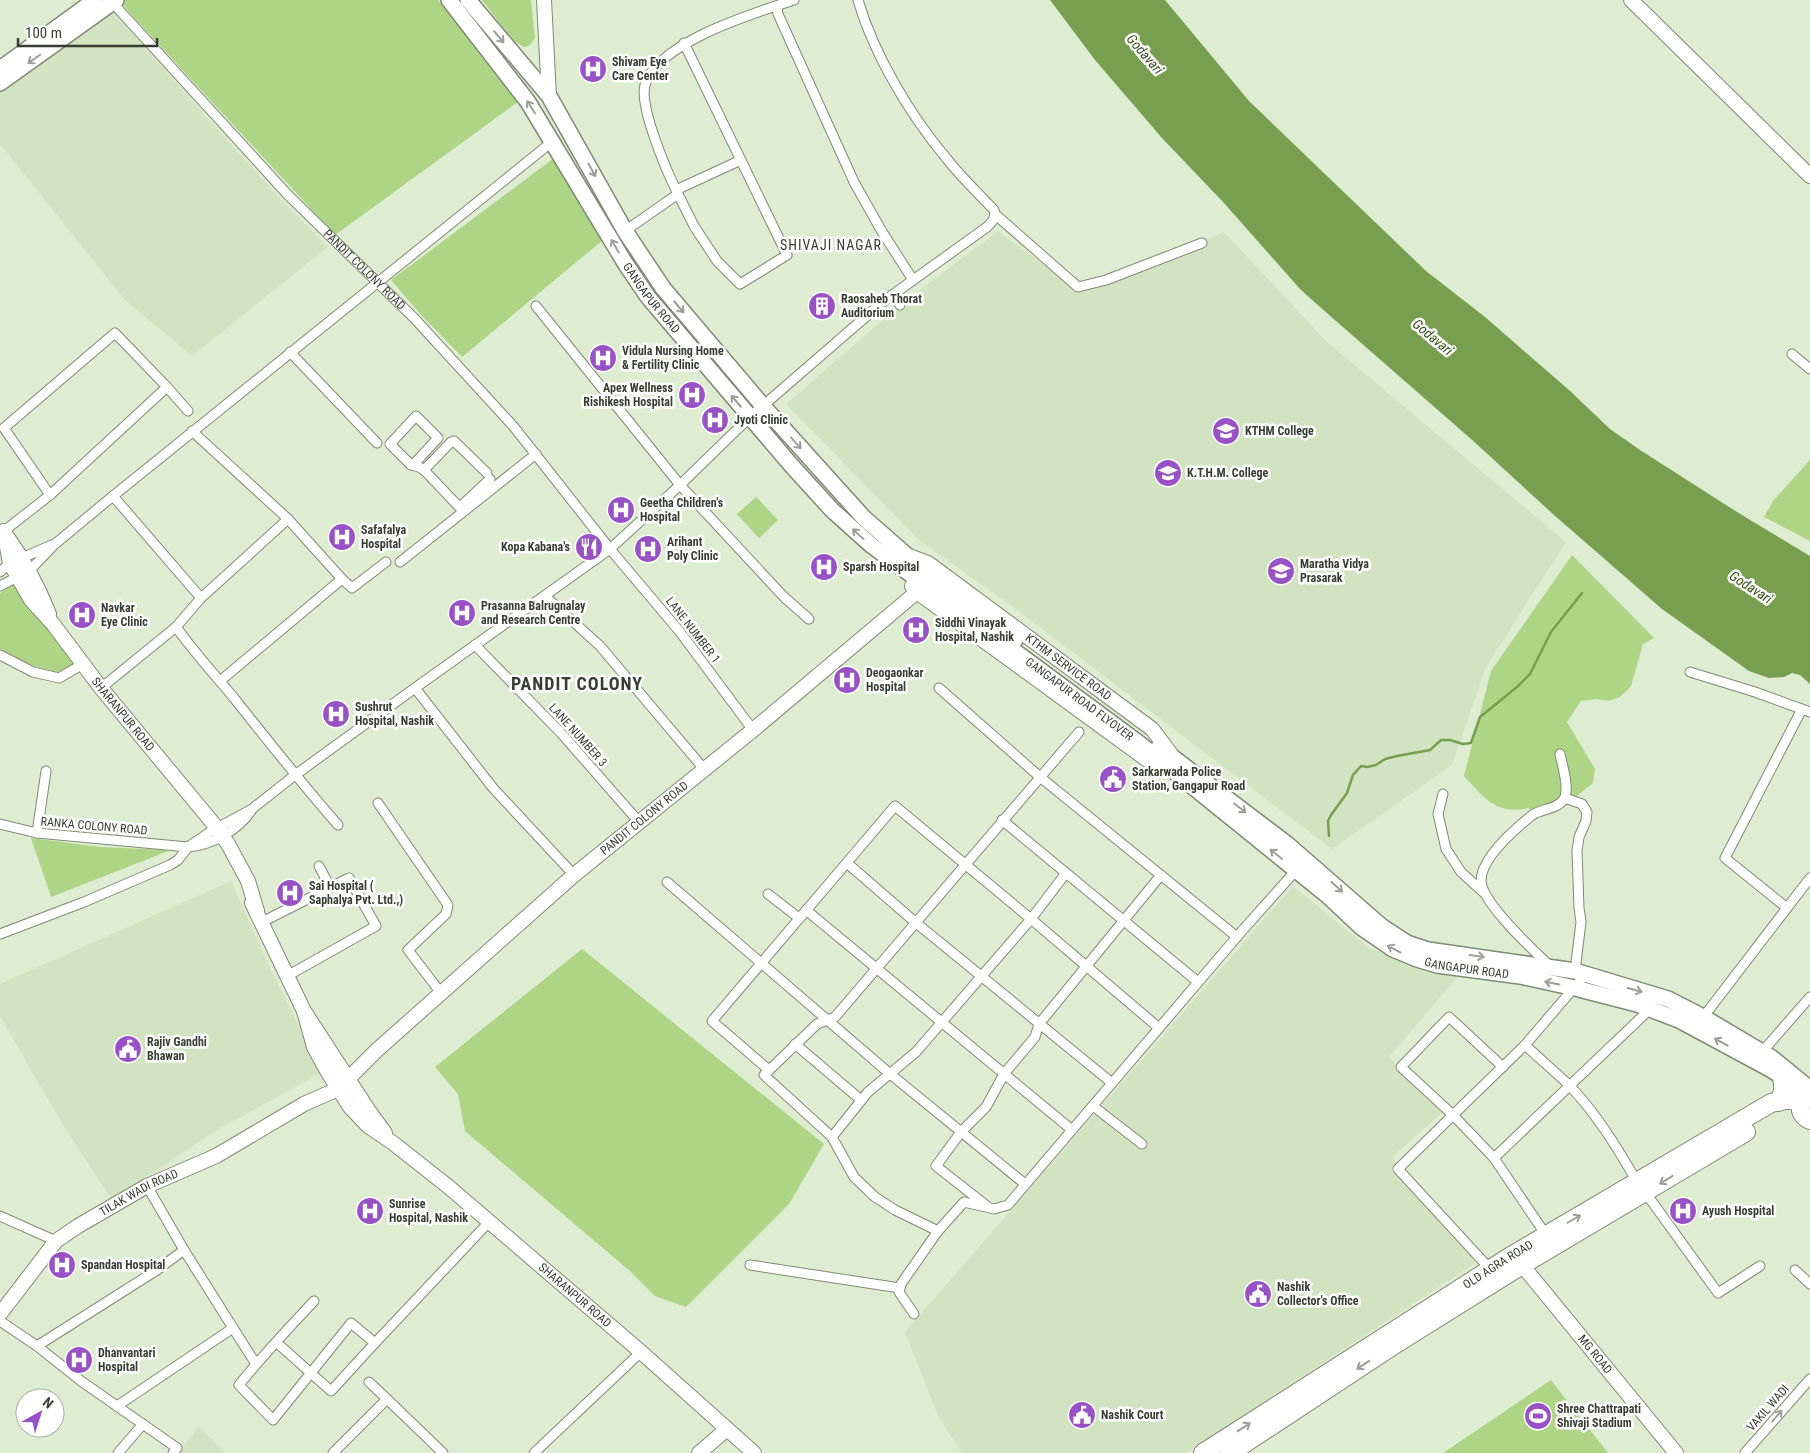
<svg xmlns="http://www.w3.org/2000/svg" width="1810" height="1453" font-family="'Roboto Condensed',sans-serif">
  <rect width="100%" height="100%" fill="#deecd2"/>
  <!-- built -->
  <g fill="#d2e3c2">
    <path d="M 109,8 L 281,200 L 328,247 L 192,356 L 125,300 L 0,144 L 0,91 Z"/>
    <path d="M 998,231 L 1080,291 L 1224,232 L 1327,342 L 1566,542 L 1486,667 L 1452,765 L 1332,849 L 1017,610 L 920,541 L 786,404 L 900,305 Z"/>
    <path d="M 231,881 L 270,968 L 319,1066 L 319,1074 L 212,1133 L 112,1200 L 60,1120 L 0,1016 L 0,984 Z"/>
    <path d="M 1293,886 L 1369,948 L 1423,968 L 1459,975 L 1389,1057 L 1443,1112 L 1392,1157 L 1477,1262 L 1186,1453 L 962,1453 L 939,1418 L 905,1332 Z"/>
    <path d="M 199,1427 L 226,1453 L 178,1453 Z"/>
  </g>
  <!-- green -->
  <g fill="#aed586">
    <path d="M 122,0 L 438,0 L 518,102 L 335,235 L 129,12 L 123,4 Z"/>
    <path d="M 482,0 L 531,0 L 535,38 L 530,45 L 524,47 L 514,41 Z"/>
    <path d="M 558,155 L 603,240 L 462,357 L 423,317 L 391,280 Z"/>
    <path d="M 1810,460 L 1810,541 L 1764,517 L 1773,501 Z"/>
    <path d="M 756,497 L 778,520 L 759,538 L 737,514 Z"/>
    <path d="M 1572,555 L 1654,638 L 1643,644 L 1631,686 L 1620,697 L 1609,701 L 1596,699 L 1581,701 L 1567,722 L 1595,769 L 1593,783 L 1566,805 L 1540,817 L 1528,808 C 1495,815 1485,798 1464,776 L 1491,671 Z"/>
    <path d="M 14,585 L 76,664 L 60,673 C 39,670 19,660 0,649 L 0,593 Z"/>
    <path d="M 31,838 L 100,847 L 171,850 L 51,897 Z"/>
    <path d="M 582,949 L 824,1144 L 789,1204 L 686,1307 L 655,1296 L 631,1272 L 465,1131 L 458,1094 L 435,1067 Z"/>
    <path d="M 1551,1380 L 1608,1453 L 1443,1453 Z"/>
  </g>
  <!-- water -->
  <path fill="#789f4f" d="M 1050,0 L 1165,0 L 1249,101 L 1426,271 L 1485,317 L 1569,390 L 1610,429 L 1640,450 L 1737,512 L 1810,556 L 1810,684 L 1800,675 L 1792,673 L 1784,677 L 1769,678 L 1749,671 L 1662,609 L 1554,515 L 1471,439 L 1320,307 L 1300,289 L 1224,203 L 1162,138 L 1095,60 Z"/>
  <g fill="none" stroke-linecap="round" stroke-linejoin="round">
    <!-- stream -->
    <path stroke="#789f4f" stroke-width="2.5" d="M 1329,836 L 1328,821 L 1331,815 L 1347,793 L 1353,775 L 1361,766 L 1367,767 L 1376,765 L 1385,759 L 1397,756 L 1430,750 L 1441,740 L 1450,740 L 1463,744 L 1471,743 L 1480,717 L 1517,687 L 1530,674 L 1551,632 L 1582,593"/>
    <!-- street casing -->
    <g stroke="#7f8b74" stroke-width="11">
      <g id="street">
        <path id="s1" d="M 110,0 L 288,195 L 415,319 L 514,427 L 610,549 L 680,632 L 753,730"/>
        <path d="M 777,6 L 778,14 L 854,182 L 881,230 L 913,280"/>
        <path d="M 676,190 L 741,160"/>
        <path d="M 678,194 L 694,226 L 717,261 L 740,284 L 787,255 L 684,43"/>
        <path d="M 996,215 L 1078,287 L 1106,280 L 1202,243"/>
        <path d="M 625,231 L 678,194 C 667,172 639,107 645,85 C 659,41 755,13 794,0"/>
        <path d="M 892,295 L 900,305"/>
        <path d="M 536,306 L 680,485 L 784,597 L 809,619"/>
        <path d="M 115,333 L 167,387 L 50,495 L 4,428 Z"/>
        <path d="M 290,352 L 377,443"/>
        <path d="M 1792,354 L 1810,369"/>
        <path d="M 167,387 L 188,411"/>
        <path d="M 192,431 L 288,519"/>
        <path d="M 413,465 L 438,438 L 416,416 L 390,444 L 411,465 C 417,466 419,466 424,470 L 463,511"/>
        <path d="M 424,470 L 451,442 L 454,441 L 487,473"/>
        <path d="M 113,496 L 201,598"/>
        <path d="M 460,507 L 490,479"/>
        <path d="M 4,531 L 50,495"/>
        <path d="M 400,562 L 536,454"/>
        <path d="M 0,572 L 10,563 L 52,545"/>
        <path d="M 342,579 L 352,588 L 386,562"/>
        <path d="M 0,586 L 29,571 L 55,544 L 113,496 L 553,141"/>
        <path d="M 545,596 L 600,646 L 704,769"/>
        <path d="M 176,627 C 194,652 214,674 234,698 C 268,741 302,784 338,825"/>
        <path d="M 475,645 L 561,733 L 639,822"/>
        <path d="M 0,655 L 33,672 L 59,678 L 83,664"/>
        <path d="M 1690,672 L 1755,692 L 1810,712"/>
        <path d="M 101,688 L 176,627 L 201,598 L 288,519 L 342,579 L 220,681"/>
        <path d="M 415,688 L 493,788 L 574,875"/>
        <path d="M 939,688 L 1040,777 L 1237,937"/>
        <path d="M 1443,794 L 1438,814 L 1446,849 L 1461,872 L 1483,892"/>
        <path d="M 1565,798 L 1582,804 L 1587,812 L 1586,821 L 1579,837 L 1577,851 L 1579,908 L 1581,922 L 1575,971"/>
        <path d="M 378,803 L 448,905 L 446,914 L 408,950 L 441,993"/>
        <path d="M 1002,820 L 1198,982"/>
        <path d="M 0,824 L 37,833 L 188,847 C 212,845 237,831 251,811"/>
        <path d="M 37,833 L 46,771"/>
        <path d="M 847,863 L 915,922 L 1112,1083"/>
        <path d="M 319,866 L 330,887"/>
        <path d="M 667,882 L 889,1073 L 1025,1184"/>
        <path d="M 768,894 L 799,918"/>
        <path d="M 1787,908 L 1725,858 L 1802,709"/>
        <path d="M 806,910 L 1072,1130"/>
        <path d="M 262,922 L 349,878 L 376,926 L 287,976"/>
        <path d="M 0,934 L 84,902 L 170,865 L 178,860 L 188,847 L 210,832 L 252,809 L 295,775 L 415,688 L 610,549 L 680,485 L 750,417 L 884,301 L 987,227 C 993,221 996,218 994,210 C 978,193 961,177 947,159 C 910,115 874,55 858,0"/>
        <path d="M 1550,966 C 1533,950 1482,903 1481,881 C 1481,858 1515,829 1531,816 C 1541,808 1557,810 1564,799 C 1570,789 1562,764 1560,754"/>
        <path d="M 1585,975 L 1525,1045 C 1539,1058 1554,1071 1568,1084 C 1596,1113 1617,1147 1637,1182"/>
        <path d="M 1701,1020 L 1810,878"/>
        <path d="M 795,1044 L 861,1100"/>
        <path d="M 1525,1045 L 1453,1115 L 1494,1158 L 1546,1235"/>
        <path d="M 1762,1052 L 1810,997"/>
        <path d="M 769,1070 L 712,1021 L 895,806 L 1031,919 L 1066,873"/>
        <path d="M 1093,1106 L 1142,1144"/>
        <path d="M 832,1137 L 868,1092 L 916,1052 L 1031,919 L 1159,1028"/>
        <path d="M 1494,1158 L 1650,1009"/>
        <path d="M 1645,1192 L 1718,1293 L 1760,1266"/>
        <path d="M 987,1206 L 936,1166 L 961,1132 L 986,1107 L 1004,1074 L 1035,1037 L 1039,1024 L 1161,875"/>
        <path d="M 0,1216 L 56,1241"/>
        <path d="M 938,1231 L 895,1210 L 875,1197 L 854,1177 L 832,1137 L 764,1075 L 817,1024 L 835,1017 L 1079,732"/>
        <path d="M 750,1265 L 900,1288"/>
        <path d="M 1491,1270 L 1398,1169 L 1453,1115 L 1401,1067 L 1449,1017 L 1503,1067"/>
        <path d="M 1795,1270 L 1810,1284"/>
        <path d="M 914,1314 L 899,1292 L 901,1284 L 938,1231 L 964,1202 L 994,1209 L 1008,1205 L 1241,932 L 1299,867"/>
        <path d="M 0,1321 L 37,1346 L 81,1381 L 177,1448 L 173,1453"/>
        <path d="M 233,1328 L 256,1364"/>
        <path d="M 276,1342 L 331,1391 L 375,1343 L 351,1323 L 273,1420 L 239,1385 C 262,1356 288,1329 314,1301"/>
        <path d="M 375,1343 L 489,1222"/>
        <path d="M 37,1346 L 157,1270 L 184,1250"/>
        <path d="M 369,1382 L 387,1399"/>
        <path d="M 117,1406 L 233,1328 L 184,1250 L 147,1186"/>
        <path d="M 118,1453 L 143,1424"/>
        <path d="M 333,1453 L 387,1399 L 443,1453"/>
        <path d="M 534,1453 L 641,1352"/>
        <path d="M 1745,1453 L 1810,1379"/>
      </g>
    </g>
    <!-- secondary casing -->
    <g stroke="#7f8b74" stroke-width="16">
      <g id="secondary">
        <path d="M 544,0 L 549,96"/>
        <path d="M 1631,0 L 1810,176"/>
        <path id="s2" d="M 4,531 L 10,563 L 31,600 L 53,624 L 101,688 L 217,828 L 228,844 L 248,881 L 257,911"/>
        <path d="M 6,535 C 24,560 38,586 49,614"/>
        <path id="s3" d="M 909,556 L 928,563 L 1152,729 L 1171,754"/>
        <path d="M 912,586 L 917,592 L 1146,759 L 1165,765"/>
        <path d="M 252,903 L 304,1011 L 369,1111 L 385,1133"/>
        <path id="s4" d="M 304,1011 L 314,1047 L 327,1071 L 350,1107 L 368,1126 L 393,1143 L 450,1188 L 641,1352 L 754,1453"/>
        <path id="s5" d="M 1515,1260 L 1522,1265 L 1676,1453"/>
        <path id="s6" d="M 0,1314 L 56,1241 L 78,1226 L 147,1186 L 216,1156 L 304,1104 L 338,1089 L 377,1050 L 574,875 L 753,730 L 917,592"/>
        <path d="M 699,1453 L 727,1429"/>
      </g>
    </g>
    <!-- primary casing -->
    <g stroke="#7f8b74" stroke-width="18">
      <g id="primary">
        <path id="s7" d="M 449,0 L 528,102 L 625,263 L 648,297 L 791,465 L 832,510 L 871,545 L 1140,744 L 1328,896 L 1361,927 L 1393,949 L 1417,959 L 1437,965 L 1520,976 L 1575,988 L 1637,1004 L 1679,1020 L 1770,1069 L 1778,1074 L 1803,1100"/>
        <path d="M 468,0 L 549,96 L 625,231 L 663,288 L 763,406 L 864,518 L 921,568 L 1015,640"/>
        <path d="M 0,69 L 95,0"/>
        <path d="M 0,83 L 116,0"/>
        <path d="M 1159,747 L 1287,844 L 1381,926 L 1407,943 L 1428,950 L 1575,971 L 1668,999 L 1703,1017 L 1772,1058 L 1810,1089"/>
      </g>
    </g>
    <!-- highway casing -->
    <g stroke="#7f8b74" stroke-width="20">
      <g id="highway">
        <path d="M 1810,1096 C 1797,1101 1798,1115 1810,1120"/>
        <path d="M 1778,1102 C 1784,1093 1784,1088 1782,1077"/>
        <path id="s8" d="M 1203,1453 L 1511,1256 L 1771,1103 L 1786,1100 L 1803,1100"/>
        <path d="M 1230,1453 L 1397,1343 L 1522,1265 L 1746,1132"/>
      </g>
    </g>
    <!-- street -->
    <use href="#street" stroke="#fff" stroke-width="9"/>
    <!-- secondary -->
    <use href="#secondary" stroke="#fff" stroke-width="14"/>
    <!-- primary -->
    <use href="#primary" stroke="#fff" stroke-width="15"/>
    <!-- highway -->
    <use href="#highway" stroke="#fff" stroke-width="18"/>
  </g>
  <!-- one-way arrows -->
  <defs><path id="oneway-shaft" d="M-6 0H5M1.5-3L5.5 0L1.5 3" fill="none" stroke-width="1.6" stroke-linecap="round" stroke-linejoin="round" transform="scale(1.25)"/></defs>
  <g stroke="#9c9e99">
    <use href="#oneway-shaft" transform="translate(499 37) rotate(50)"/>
    <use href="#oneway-shaft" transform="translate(34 59) rotate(145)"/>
    <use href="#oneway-shaft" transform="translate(531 107) rotate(-123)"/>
    <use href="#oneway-shaft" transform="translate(592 170) rotate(61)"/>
    <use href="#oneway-shaft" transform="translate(615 246) rotate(-120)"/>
    <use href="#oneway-shaft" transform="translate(679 307) rotate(50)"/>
    <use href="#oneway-shaft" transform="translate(736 401) rotate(-130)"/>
    <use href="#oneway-shaft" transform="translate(796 443) rotate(48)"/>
    <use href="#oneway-shaft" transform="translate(858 534) rotate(-137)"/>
    <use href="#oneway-shaft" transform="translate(1240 808) rotate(37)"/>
    <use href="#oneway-shaft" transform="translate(1276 854) rotate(-141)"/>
    <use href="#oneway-shaft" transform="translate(1337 887) rotate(42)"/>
    <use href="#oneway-shaft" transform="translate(1394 949) rotate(-152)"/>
    <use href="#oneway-shaft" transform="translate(1477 956) rotate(8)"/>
    <use href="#oneway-shaft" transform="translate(1552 983) rotate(-168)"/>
    <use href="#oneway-shaft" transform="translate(1635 990) rotate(16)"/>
    <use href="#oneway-shaft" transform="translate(1721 1042) rotate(-151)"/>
    <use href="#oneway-shaft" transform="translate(1666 1180) rotate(149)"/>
    <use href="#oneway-shaft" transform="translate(1574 1219) rotate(-30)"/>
    <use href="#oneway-shaft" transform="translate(1363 1365) rotate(147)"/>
    <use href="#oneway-shaft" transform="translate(1777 1416) rotate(-49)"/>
    <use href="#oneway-shaft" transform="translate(1244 1427) rotate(-33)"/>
  </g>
  <!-- icons -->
  <defs>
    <g id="hospital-disc" transform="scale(1.4375)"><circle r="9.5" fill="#9952c6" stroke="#fff"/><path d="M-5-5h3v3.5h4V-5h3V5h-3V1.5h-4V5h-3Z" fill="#fff"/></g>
    <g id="building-disc" transform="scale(1.4375)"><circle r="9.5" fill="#9952c6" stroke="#fff"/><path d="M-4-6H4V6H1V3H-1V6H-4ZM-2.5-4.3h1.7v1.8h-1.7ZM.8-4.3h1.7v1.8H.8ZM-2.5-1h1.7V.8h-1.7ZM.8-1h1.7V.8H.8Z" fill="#fff"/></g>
    <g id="university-disc" transform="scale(1.4375)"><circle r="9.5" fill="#9952c6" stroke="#fff"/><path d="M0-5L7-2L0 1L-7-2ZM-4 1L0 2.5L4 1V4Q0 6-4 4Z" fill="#fff"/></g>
    <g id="school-disc" transform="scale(1.4375)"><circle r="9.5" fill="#9952c6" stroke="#fff"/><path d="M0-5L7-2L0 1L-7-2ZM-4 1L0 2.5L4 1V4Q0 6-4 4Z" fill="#fff"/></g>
    <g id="restaurant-disc" transform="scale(1.4375)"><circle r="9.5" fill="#9952c6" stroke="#fff"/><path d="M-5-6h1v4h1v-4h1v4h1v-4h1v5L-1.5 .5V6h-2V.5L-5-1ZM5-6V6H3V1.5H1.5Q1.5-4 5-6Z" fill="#fff"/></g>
    <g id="civic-disc" transform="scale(1.4375)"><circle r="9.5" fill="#9952c6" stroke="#fff"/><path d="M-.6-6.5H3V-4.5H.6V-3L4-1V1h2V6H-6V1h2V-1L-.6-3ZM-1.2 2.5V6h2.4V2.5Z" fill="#fff"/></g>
    <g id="stadium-disc" transform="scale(1.4375)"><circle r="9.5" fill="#9952c6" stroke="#fff"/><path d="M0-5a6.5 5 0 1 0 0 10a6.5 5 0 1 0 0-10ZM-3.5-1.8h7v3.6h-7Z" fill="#fff"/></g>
  </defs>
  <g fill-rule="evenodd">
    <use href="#hospital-disc" x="593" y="69"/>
    <use href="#building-disc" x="822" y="306"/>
    <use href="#hospital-disc" x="603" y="358"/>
    <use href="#hospital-disc" x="692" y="395"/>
    <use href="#hospital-disc" x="715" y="420"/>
    <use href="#university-disc" x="1226" y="431"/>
    <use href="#school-disc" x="1168" y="473"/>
    <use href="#hospital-disc" x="621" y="510"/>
    <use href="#hospital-disc" x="342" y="537"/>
    <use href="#restaurant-disc" x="589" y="547"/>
    <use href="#hospital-disc" x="648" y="549"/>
    <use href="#hospital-disc" x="824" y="567"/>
    <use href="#school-disc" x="1281" y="571"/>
    <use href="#hospital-disc" x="462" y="613"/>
    <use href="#hospital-disc" x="82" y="615"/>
    <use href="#hospital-disc" x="916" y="630"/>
    <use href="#hospital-disc" x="847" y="680"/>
    <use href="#hospital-disc" x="336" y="714"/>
    <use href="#civic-disc" x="1113" y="779"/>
    <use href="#hospital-disc" x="290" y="893"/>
    <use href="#civic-disc" x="128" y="1049"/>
    <use href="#hospital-disc" x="370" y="1211"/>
    <use href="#hospital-disc" x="1683" y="1211"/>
    <use href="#hospital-disc" x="62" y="1265"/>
    <use href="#civic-disc" x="1258" y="1294"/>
    <use href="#hospital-disc" x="79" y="1360"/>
    <use href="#civic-disc" x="1082" y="1415"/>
    <use href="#stadium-disc" x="1538" y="1416"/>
  </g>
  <g text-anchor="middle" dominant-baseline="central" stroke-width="5" stroke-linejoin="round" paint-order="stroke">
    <!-- poi labels -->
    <g font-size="12" font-weight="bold" fill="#383e33" stroke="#fff" text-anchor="start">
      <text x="612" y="62">Shivam Eye<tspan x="612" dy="14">Care Center</tspan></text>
      <text x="841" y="299">Raosaheb Thorat<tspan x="841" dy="14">Auditorium</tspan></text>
      <text x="622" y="351">Vidula Nursing Home<tspan x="622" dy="14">&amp; Fertility Clinic</tspan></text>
      <text x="673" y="388" text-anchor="end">Apex Wellness<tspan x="673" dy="14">Rishikesh Hospital</tspan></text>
      <text x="734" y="420">Jyoti Clinic</text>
      <text x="1245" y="431">KTHM College</text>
      <text x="1187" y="473">K.T.H.M. College</text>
      <text x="640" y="503">Geetha Children's<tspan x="640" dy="14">Hospital</tspan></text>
      <text x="361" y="530">Safafalya<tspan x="361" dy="14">Hospital</tspan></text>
      <text x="667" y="542">Arihant<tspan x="667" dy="14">Poly Clinic</tspan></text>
      <text x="570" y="547" text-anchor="end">Kopa Kabana's</text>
      <text x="1300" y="564">Maratha Vidya<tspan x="1300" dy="14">Prasarak</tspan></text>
      <text x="843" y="567">Sparsh Hospital</text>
      <text x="481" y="606">Prasanna Balrugnalay<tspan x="481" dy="14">and Research Centre</tspan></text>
      <text x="101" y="608">Navkar<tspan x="101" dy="14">Eye Clinic</tspan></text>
      <text x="935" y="623">Siddhi Vinayak<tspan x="935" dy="14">Hospital, Nashik</tspan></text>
      <text x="866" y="673">Deogaonkar<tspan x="866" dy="14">Hospital</tspan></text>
      <text x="355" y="707">Sushrut<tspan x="355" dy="14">Hospital, Nashik</tspan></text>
      <text x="1132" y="772">Sarkarwada Police<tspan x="1132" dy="14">Station, Gangapur Road</tspan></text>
      <text x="309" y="886">Sai Hospital (<tspan x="309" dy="14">Saphalya Pvt. Ltd.,)</tspan></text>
      <text x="147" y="1042">Rajiv Gandhi<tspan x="147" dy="14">Bhawan</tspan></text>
      <text x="389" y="1204">Sunrise<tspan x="389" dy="14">Hospital, Nashik</tspan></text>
      <text x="1702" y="1211">Ayush Hospital</text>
      <text x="81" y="1265">Spandan Hospital</text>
      <text x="1277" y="1287">Nashik<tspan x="1277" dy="14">Collector's Office</tspan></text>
      <text x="98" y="1353">Dhanvantari<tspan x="98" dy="14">Hospital</tspan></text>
      <text x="1557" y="1409">Shree Chattrapati<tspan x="1557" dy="14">Shivaji Stadium</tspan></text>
      <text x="1101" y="1415">Nashik Court</text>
    </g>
    <!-- street labels -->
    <g font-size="12" fill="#383e33" stroke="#fff">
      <text stroke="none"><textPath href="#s1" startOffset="371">PANDIT COLONY ROAD</textPath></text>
      <text stroke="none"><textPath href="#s7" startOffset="361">GANGAPUR ROAD</textPath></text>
      <text transform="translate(693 630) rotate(52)">LANE NUMBER 1</text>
      <text stroke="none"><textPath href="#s3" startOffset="195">KTHM SERVICE ROAD</textPath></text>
      <text stroke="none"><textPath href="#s7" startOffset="951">GANGAPUR ROAD FLYOVER</textPath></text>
      <text stroke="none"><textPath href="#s2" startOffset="222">SHARANPUR ROAD</textPath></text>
      <text transform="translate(578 735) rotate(48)">LANE NUMBER 3</text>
      <text stroke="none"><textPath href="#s6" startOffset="822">PANDIT COLONY ROAD</textPath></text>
      <text transform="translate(94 826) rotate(5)">RANKA COLONY ROAD</text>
      <text stroke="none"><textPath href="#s7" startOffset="1429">GANGAPUR ROAD</textPath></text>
      <text stroke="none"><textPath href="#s6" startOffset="188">TILAK WADI ROAD</textPath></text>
      <text stroke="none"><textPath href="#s8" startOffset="350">OLD AGRA ROAD</textPath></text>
      <text stroke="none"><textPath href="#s4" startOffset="401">SHARANPUR ROAD</textPath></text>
      <text stroke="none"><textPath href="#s5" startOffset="124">MG ROAD</textPath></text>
      <text transform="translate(1768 1408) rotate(-49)">VAKIL WADI</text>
    </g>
    <!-- water labels -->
    <g font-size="14" font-style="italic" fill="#375017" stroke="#fff">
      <text transform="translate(1145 54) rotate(49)">Godavari</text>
      <text transform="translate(1433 337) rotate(40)">Godavari</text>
      <text transform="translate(1751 587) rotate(33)">Godavari</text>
    </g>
    <!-- neighbourhood labels -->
    <g font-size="14" letter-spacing="1" fill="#383e33" stroke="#fff">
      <text x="831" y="245">SHIVAJI NAGAR</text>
    </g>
    <!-- district labels -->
    <g font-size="18" font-weight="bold" letter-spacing="1" fill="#383e33" stroke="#fff">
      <text x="577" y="683">PANDIT COLONY</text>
    </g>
  </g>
  <!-- north arrow -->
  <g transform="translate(40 1413) rotate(39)"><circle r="24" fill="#ffffff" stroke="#afb2ad"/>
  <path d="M0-4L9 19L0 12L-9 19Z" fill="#9952c6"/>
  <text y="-8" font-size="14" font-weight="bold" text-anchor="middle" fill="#383e33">N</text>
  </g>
  <!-- scale -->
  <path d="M18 38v8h139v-8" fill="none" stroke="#383e33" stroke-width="2.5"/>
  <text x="25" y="38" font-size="15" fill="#383e33" stroke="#ffffff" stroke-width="4" paint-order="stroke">100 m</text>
</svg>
